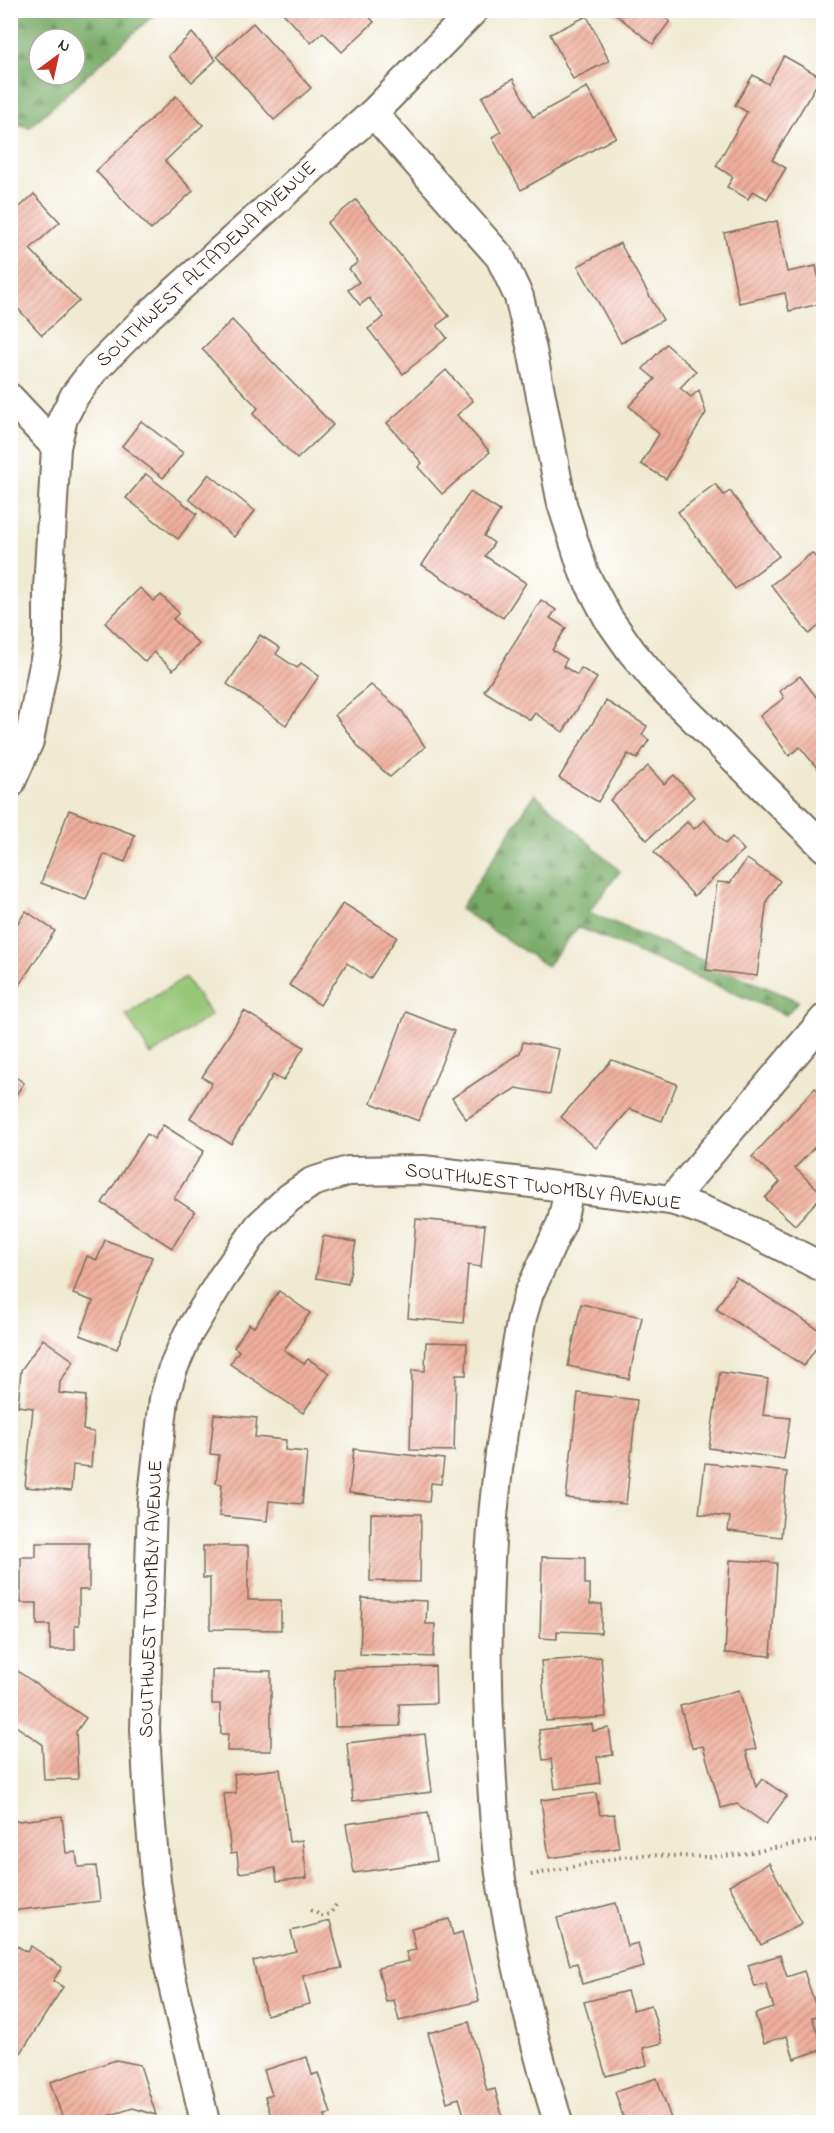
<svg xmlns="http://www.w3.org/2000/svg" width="834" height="2133" font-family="'Indie Flower',sans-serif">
  <defs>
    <pattern id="forest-firs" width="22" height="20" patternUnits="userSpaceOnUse" patternTransform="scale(1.5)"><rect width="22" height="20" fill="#79ac68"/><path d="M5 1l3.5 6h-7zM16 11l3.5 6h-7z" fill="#648c55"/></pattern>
    <pattern id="building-hatch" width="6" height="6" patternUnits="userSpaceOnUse" patternTransform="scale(1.5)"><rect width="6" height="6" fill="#f0af9d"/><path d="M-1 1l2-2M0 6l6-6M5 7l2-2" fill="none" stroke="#c48f7f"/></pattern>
  </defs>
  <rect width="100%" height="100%" fill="#fff"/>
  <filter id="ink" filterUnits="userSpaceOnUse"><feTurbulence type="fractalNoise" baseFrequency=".0167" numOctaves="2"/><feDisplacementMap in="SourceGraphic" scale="12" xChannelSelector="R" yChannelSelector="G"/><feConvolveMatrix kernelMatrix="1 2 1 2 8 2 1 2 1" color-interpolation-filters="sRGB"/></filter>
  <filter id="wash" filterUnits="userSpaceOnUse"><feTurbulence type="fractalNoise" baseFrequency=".008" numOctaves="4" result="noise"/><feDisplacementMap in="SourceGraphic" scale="24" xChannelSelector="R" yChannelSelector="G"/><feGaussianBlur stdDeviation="1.35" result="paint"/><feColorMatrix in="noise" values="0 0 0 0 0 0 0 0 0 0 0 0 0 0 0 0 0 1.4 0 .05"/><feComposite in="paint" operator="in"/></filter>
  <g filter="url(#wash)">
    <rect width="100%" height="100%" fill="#f0ead2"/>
    <!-- grass -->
    <path fill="#97c777" stroke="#69784a" stroke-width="1.5" d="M 185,977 L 211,1015 L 151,1055 L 126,1015 Z"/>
    <!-- forest -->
    <g fill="url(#forest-firs)" stroke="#5a6b43" stroke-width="1.5" fill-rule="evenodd">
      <path d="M 10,11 L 11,10 L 158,11 L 29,128 L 11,121 ZM 39,39 L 75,39 L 75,75 L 39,75 Z"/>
      <path d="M 535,794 L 620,871 L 589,912 L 798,1001 L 786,1015 L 578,927 L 547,966 L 460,909 Z"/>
    </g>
    <g id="blocks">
      <!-- building -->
      <g fill="url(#building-hatch)">
        <path d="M 286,10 L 363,10 L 374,22 L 342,52 L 323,32 L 311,43 L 283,13 Z"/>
        <path d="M 610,10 L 664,10 L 661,15 L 670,21 L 653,44 Z"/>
        <path d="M 587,16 L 609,61 L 573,79 L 550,34 Z"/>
        <path d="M 253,23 L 311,88 L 274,120 L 217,56 Z"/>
        <path d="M 192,33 L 216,60 L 192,82 L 168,56 Z"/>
        <path d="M 784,56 L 821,77 L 772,160 L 786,168 L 767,199 L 753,191 L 748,199 L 727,187 L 733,177 L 716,166 L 747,112 L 735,105 L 753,75 L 768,84 Z"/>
        <path d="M 513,79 L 533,117 L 587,87 L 616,137 L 521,190 L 492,137 L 501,132 L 482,97 Z"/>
        <path d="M 176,96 L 203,125 L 165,161 L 193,191 L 151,230 L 96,171 Z"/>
        <path d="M 34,194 L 60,222 L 30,249 L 79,301 L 42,335 L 10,300 L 10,216 Z"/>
        <path d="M 356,200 L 449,316 L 437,325 L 447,338 L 403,374 L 368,329 L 384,317 L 369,298 L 360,305 L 348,290 L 359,282 L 349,269 L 358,262 L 327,223 Z"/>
        <path d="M 777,221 L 787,272 L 816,266 L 824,303 L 789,311 L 785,293 L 739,303 L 724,233 Z"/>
        <path d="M 620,243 L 663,320 L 621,343 L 578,266 Z"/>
        <path d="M 232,320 L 333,425 L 297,459 L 253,414 L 258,408 L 202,349 Z"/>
        <path d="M 666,344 L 696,371 L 680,388 L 691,397 L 699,390 L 706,413 L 666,479 L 641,464 L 659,434 L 629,406 L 655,379 L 643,369 Z"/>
        <path d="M 446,370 L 473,401 L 457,415 L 490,452 L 442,494 L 418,467 L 422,463 L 387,423 Z"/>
        <path d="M 141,421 L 183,453 L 163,478 L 122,446 Z"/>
        <path d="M 146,474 L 197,514 L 178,539 L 126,498 Z"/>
        <path d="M 209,474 L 255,511 L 234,537 L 189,499 Z"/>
        <path d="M 715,484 L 724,495 L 730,491 L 779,556 L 735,589 L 678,512 Z"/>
        <path d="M 470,492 L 500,511 L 484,536 L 494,543 L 485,556 L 526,583 L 503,618 L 422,565 Z"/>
        <path d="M 812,553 L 824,568 L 824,622 L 809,634 L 771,585 Z"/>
        <path d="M 140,588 L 154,601 L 161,595 L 179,613 L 173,619 L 199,644 L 173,670 L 154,652 L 145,662 L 105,623 Z"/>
        <path d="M 541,600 L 556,610 L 550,618 L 566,628 L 552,650 L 567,659 L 563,666 L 577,675 L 581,668 L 597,678 L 563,732 L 535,713 L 530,720 L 484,691 Z"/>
        <path d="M 260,635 L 280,648 L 276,654 L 297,668 L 301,663 L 319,676 L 286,725 L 227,684 Z"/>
        <path d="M 800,676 L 824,707 L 824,763 L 817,768 L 800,747 L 789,756 L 760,716 L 784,698 L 780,691 Z"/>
        <path d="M 371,685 L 402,711 L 425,747 L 390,777 L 360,749 L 335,715 Z"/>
        <path d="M 606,701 L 647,726 L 642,735 L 649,740 L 637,759 L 628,754 L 598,802 L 559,778 Z"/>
        <path d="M 648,766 L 664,784 L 674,775 L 694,797 L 647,840 L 610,800 Z"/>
        <path d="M 69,810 L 135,835 L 125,862 L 104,854 L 86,900 L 41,883 Z"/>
        <path d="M 704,820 L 725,844 L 732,837 L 744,850 L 694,896 L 654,852 L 687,822 L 694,829 Z"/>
        <path d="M 747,859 L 780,881 L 767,900 L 757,976 L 706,970 L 717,882 L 730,883 Z"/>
        <path d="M 343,903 L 397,937 L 370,979 L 347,963 L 320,1005 L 289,985 Z"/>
        <path d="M 26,911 L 55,931 L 10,999 L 10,934 Z"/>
        <path d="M 244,1011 L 304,1047 L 283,1081 L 273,1075 L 231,1144 L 190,1118 L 212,1083 L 202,1077 Z"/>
        <path d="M 406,1012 L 454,1031 L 419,1121 L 371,1103 Z"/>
        <path d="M 523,1042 L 559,1049 L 550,1094 L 516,1088 L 466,1119 L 452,1098 L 520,1053 Z"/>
        <path d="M 612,1060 L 677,1084 L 662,1121 L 630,1109 L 596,1148 L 561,1117 Z"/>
        <path d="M 10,1073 L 24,1083 L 10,1103 Z"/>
        <path d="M 815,1088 L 824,1096 L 824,1137 L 795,1168 L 823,1194 L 795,1225 L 765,1198 L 780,1182 L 752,1157 Z"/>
        <path d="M 163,1125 L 204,1151 L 174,1198 L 195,1212 L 172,1248 L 102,1203 L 147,1134 L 154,1139 Z"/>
        <path d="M 416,1219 L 485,1225 L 481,1267 L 468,1265 L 463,1323 L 408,1318 Z"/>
        <path d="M 323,1236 L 356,1242 L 348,1284 L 316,1278 Z"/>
        <path d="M 105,1240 L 152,1257 L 117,1349 L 80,1335 L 93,1301 L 73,1294 L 87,1256 L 97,1260 Z"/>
        <path d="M 736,1277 L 824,1333 L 824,1336 L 804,1366 L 716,1309 Z"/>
        <path d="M 279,1291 L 310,1313 L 284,1350 L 304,1364 L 308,1359 L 330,1373 L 303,1413 L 230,1364 L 239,1351 L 234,1347 L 249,1324 L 254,1327 Z"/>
        <path d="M 581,1304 L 642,1317 L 629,1379 L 568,1366 Z"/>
        <path d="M 43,1339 L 74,1361 L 60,1382 L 59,1393 L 86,1396 L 83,1430 L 94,1432 L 91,1467 L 73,1465 L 71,1491 L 25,1487 L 33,1408 L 18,1406 L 21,1370 Z"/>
        <path d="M 426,1342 L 467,1343 L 466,1375 L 456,1375 L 454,1451 L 410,1450 L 412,1370 L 425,1371 Z"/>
        <path d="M 720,1372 L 768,1379 L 763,1415 L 790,1418 L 784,1459 L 709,1448 Z"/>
        <path d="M 578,1393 L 637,1400 L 626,1504 L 566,1498 Z"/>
        <path d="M 214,1414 L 257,1418 L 255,1437 L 286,1440 L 285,1450 L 307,1452 L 302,1504 L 269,1501 L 267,1521 L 219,1516 L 222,1484 L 216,1483 L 219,1455 L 210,1454 Z"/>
        <path d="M 354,1449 L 444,1459 L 441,1484 L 431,1483 L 429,1502 L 349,1493 Z"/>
        <path d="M 705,1463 L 787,1472 L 781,1537 L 728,1531 L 730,1517 L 699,1514 Z"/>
        <path d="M 371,1513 L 421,1514 L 420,1582 L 370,1581 Z"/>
        <path d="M 36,1543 L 89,1543 L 89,1590 L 79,1590 L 79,1625 L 75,1625 L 75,1650 L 50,1650 L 50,1625 L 37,1625 L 37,1603 L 21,1603 L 21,1557 L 36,1557 Z"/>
        <path d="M 203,1546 L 248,1546 L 248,1600 L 281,1600 L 281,1630 L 210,1629 L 210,1578 L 203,1578 Z"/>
        <path d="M 542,1557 L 585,1558 L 585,1584 L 590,1584 L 590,1604 L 602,1604 L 601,1633 L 557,1631 L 557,1639 L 540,1638 Z"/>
        <path d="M 730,1560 L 777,1563 L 771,1656 L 725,1653 Z"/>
        <path d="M 362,1598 L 427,1601 L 426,1624 L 435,1624 L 433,1657 L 360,1654 Z"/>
        <path d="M 601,1657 L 606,1717 L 546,1721 L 541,1661 Z"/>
        <path d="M 10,1666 L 86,1718 L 76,1732 L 78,1779 L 44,1780 L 42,1744 L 10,1722 Z"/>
        <path d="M 435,1666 L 436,1703 L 399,1704 L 400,1726 L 335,1727 L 334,1669 Z"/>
        <path d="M 212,1670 L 271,1671 L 271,1751 L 227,1751 L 228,1734 L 221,1734 L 220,1704 L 212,1704 Z"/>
        <path d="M 739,1690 L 756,1749 L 746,1751 L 756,1787 L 762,1779 L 787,1796 L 766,1824 L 737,1804 L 721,1808 L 703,1746 L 692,1748 L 680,1706 Z"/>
        <path d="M 592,1724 L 593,1731 L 609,1728 L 613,1755 L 597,1757 L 600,1783 L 555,1789 L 551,1759 L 543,1760 L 539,1730 Z"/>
        <path d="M 425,1734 L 432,1792 L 353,1801 L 347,1743 Z"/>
        <path d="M 280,1769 L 289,1842 L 302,1840 L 307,1878 L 277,1881 L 275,1868 L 239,1873 L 237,1853 L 231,1854 L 224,1794 L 236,1793 L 234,1774 Z"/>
        <path d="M 596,1793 L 600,1815 L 614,1814 L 619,1848 L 549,1858 L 541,1800 Z"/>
        <path d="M 428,1812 L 436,1861 L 354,1873 L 346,1824 Z"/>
        <path d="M 62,1816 L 66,1853 L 76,1852 L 78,1867 L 96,1866 L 100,1901 L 10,1911 L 10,1822 Z"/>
        <path d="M 769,1863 L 802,1923 L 761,1945 L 729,1885 Z"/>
        <path d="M 616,1903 L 627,1946 L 638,1943 L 644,1967 L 582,1984 L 577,1963 L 570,1965 L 557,1918 Z"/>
        <path d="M 449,1919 L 453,1935 L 462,1932 L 479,2001 L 399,2021 L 394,2000 L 386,2002 L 378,1968 L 409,1961 L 406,1952 L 416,1950 L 411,1928 Z"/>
        <path d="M 330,1921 L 342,1968 L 303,1976 L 310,2004 L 266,2015 L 253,1961 L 296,1951 L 291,1931 Z"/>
        <path d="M 17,1946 L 27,1952 L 31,1946 L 62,1967 L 53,1981 L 63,1987 L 21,2053 L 10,2046 L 10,1951 L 13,1953 Z"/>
        <path d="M 780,1955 L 787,1977 L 804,1971 L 819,2016 L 812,2017 L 823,2049 L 794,2059 L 787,2036 L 764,2043 L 755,2014 L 774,2008 L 766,1984 L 755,1987 L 748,1965 Z"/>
        <path d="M 627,1991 L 633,2010 L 651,2005 L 662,2043 L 643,2048 L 647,2065 L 606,2076 L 584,2002 Z"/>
        <path d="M 469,2022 L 487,2091 L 495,2089 L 502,2115 L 475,2122 L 466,2122 L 459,2098 L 447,2102 L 428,2033 Z"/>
        <path d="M 307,2057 L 312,2075 L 318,2073 L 331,2114 L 325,2115 L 327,2122 L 273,2122 L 265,2097 L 272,2095 L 264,2070 Z"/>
        <path d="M 116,2060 L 140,2065 L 156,2115 L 133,2108 L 89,2122 L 64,2122 L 50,2082 Z"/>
        <path d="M 657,2078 L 672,2122 L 614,2122 L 624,2119 L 615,2092 Z"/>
      </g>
    </g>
  </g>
  <g filter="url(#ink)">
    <use href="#blocks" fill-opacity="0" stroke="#7a6d5d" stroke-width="1.5"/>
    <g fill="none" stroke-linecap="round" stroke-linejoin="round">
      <!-- minor casing -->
      <g stroke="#7a6d5d" stroke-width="32">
        <g id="minor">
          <path d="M 373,113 L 500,257 L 519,297 L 532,350 L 562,504 L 584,573 L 608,618 L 632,652 L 658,683 L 824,847"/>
          <path d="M 10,398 L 56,447"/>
          <path d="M 10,784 L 29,741 L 48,644 L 48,589 L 56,447 L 63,418 L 75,395 L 94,370 L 147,317 L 373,113 L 474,10"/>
          <path d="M 671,1200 L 824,1019"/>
          <path d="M 205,2122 L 169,1968 L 156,1882 L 149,1803 L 145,1729 L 152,1504 L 164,1399 L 172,1371 L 188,1334 L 222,1278 L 259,1226 L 289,1198 L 312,1182 L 348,1171 L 423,1170 L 671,1200 C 725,1215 774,1243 824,1268"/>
          <path d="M 558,2122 C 534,2043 514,1962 501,1880 C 495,1841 493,1802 491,1763 C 486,1674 486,1575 496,1487 C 502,1430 512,1373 522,1317 L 529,1293 L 562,1222 L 569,1189"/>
        </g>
      </g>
      <!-- path -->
      <g stroke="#7a6d5d" stroke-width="4" stroke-dasharray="1.5 4.5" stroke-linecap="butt">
        <path d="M 531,1875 L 622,1857 L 646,1855 L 710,1857 L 742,1854 L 824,1839"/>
        <path d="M 311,1910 L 322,1916 L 330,1914 L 338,1902"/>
      </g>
      <!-- minor -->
      <use href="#minor" stroke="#fff" stroke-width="28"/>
    </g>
  </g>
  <g text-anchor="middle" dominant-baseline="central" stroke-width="5" stroke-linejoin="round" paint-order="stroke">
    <!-- street labels -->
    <g font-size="20" fill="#3b2a1e" stroke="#fff">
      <text transform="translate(207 265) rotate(-43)">SOUTHWEST ALTADENA AVENUE</text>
      <text transform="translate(543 1188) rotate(7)">SOUTHWEST TWOMBLY AVENUE</text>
      <text transform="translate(152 1599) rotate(-88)">SOUTHWEST TWOMBLY AVENUE</text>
    </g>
  </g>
  <!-- margin -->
  <rect width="834" height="2133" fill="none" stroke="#fff" stroke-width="36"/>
  <!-- north arrow -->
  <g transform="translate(57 57) rotate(33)"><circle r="28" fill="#ffffff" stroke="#b1aaa5" stroke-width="1.5"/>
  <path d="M0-4.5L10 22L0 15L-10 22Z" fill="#c8321e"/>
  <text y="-9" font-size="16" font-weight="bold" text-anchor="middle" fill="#3b2a1e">N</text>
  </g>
</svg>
